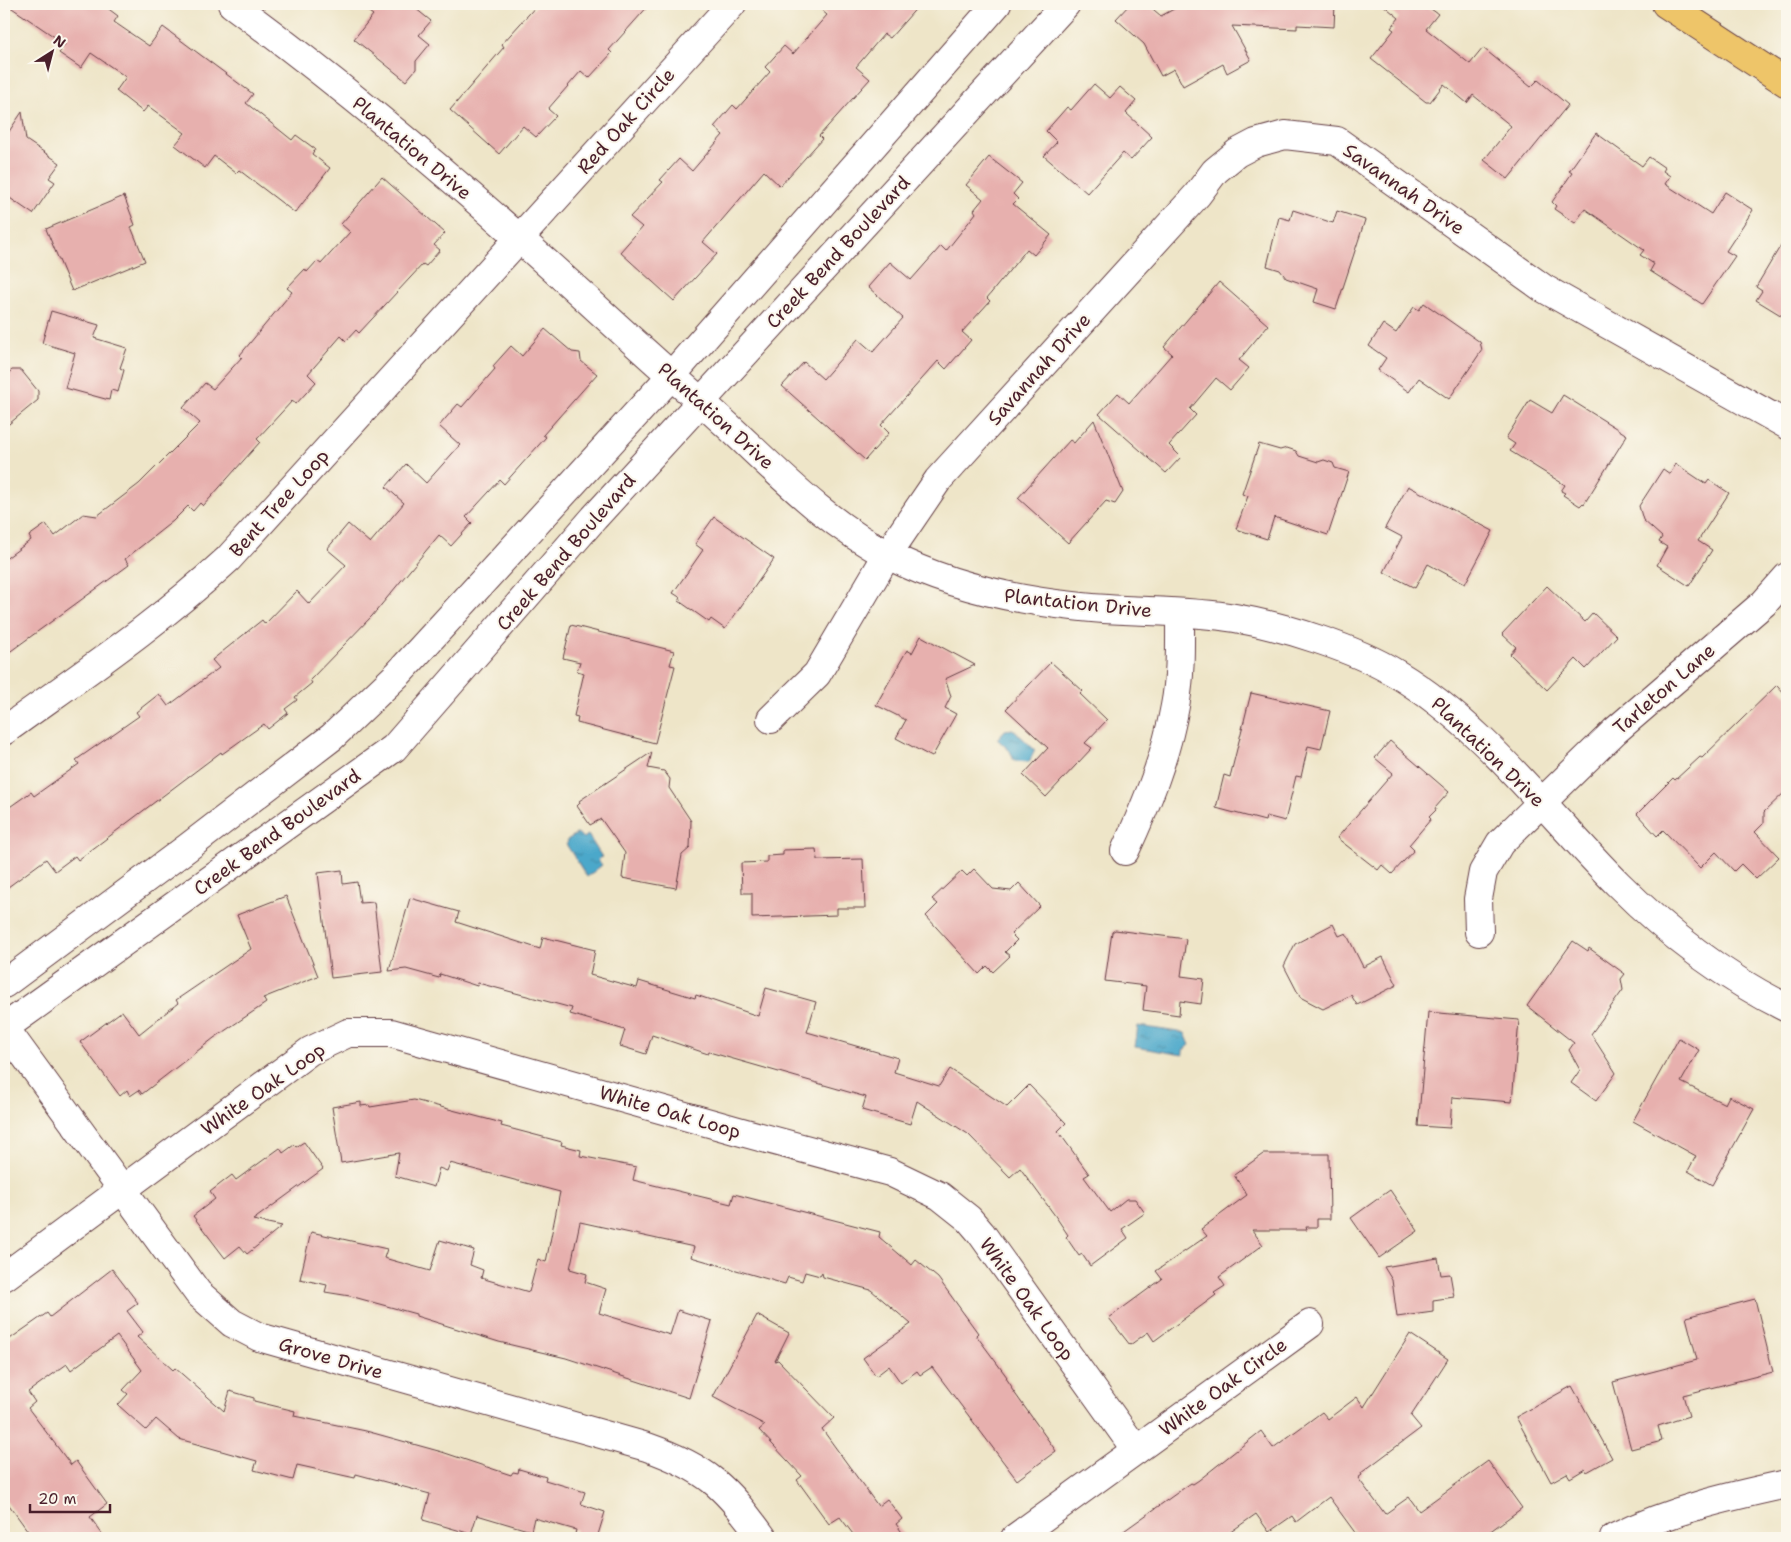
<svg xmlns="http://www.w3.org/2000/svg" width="1791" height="1542" font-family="'Shantell Sans',sans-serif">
  <defs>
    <pattern id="water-ripples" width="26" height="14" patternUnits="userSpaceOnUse" patternTransform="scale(1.25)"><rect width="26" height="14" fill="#4ca8ca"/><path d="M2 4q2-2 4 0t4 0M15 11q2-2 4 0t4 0" fill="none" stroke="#4188a4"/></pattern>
  </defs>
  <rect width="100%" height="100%" fill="#fbf7ec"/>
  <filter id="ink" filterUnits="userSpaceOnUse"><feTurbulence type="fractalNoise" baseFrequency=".02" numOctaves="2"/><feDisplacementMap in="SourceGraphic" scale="10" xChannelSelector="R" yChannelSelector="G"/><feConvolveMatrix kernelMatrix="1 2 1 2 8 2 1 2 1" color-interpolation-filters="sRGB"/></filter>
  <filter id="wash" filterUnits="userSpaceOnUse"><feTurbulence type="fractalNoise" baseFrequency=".0096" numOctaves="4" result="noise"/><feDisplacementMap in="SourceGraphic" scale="20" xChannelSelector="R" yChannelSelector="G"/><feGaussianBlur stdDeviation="1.12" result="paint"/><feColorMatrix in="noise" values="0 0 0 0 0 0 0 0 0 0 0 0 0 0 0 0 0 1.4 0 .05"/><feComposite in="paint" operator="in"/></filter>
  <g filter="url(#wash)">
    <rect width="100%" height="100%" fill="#eee5c8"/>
    <!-- water -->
    <g fill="url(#water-ripples)" stroke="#4b647a">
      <path d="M 1013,729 L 1035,750 L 1029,762 L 1014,761 L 1010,751 L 997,739 L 1005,730 Z"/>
      <path d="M 578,833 L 583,838 L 588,835 L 602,857 L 598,860 L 602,865 L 587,877 L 566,844 L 568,842 L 567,840 Z"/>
      <path d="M 1138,1026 L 1185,1033 L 1190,1045 L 1183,1050 L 1183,1055 L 1135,1047 Z"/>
    </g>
    <g id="blocks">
      <!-- building -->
      <g fill="#e7b0ae">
        <path d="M 6,4 L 102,4 L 118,16 L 114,22 L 149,46 L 163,27 L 253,94 L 246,103 L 292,140 L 296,135 L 315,149 L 312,154 L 330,168 L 295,213 L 239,170 L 236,173 L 214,156 L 205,168 L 175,145 L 185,133 L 148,106 L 143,112 L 116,91 L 126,77 L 91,53 L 81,68 L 59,53 L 65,44 Z"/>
        <path d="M 358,4 L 410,4 L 431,21 L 419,35 L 430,44 L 416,61 L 416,69 L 406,81 L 354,39 L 373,15 Z"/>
        <path d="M 538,4 L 650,4 L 609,50 L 612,53 L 589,78 L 581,71 L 548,109 L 556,116 L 536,137 L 523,126 L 499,154 L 450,110 L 504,47 L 502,44 Z"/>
        <path d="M 814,4 L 920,4 L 890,38 L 884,34 L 856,67 L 870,79 L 819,136 L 822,139 L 780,186 L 764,171 L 703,242 L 717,254 L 674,301 L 620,252 L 642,227 L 630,217 L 663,182 L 660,180 L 679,159 L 692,171 L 723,135 L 714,127 L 733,105 L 737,109 L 770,72 L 765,67 L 784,46 L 793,54 L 827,15 Z"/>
        <path d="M 1130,4 L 1147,4 L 1161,16 L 1183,4 L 1335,4 L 1334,27 L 1297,25 L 1297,29 L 1232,26 L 1251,60 L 1227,73 L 1223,64 L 1183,86 L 1174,69 L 1161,76 L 1144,44 L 1116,19 Z"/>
        <path d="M 1382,4 L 1424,4 L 1438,14 L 1426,29 L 1470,64 L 1483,48 L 1531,87 L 1538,80 L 1568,105 L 1508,179 L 1484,160 L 1511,126 L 1473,95 L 1467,103 L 1444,84 L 1430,102 L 1426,102 L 1371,59 L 1394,30 L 1391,28 L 1399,18 Z"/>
        <path d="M 1094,84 L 1110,98 L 1120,87 L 1136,101 L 1126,113 L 1152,137 L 1131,160 L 1123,153 L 1087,193 L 1044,156 L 1057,142 L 1046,131 L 1067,107 L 1071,110 Z"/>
        <path d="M 22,112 L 26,140 L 60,163 L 49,178 L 55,182 L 33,214 L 4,194 L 4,139 Z"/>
        <path d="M 1596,133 L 1642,166 L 1649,157 L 1665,168 L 1663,171 L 1670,176 L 1665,184 L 1711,214 L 1725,192 L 1753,210 L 1726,251 L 1735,256 L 1702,304 L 1650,271 L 1654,264 L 1640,255 L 1644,250 L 1585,209 L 1575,223 L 1554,209 L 1556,206 L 1552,202 L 1572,173 L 1569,171 Z"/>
        <path d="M 989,157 L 1022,183 L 1013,194 L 1018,199 L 1013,204 L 1051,235 L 1034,255 L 1027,249 L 987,298 L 990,301 L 962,332 L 971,340 L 946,369 L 938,361 L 881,425 L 889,433 L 865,460 L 782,386 L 804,362 L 823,379 L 858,339 L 873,352 L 903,318 L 868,287 L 890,262 L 911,280 L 941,246 L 946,251 L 976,213 L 974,210 L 983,199 L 966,185 Z"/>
        <path d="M 382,177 L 445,233 L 434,245 L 440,250 L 426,266 L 423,264 L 359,333 L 356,330 L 346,341 L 341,336 L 308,374 L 316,382 L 296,404 L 292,401 L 257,439 L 260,442 L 203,506 L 200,503 L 193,511 L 188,506 L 173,521 L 125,559 L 129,565 L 4,656 L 4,560 L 31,540 L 29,536 L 46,524 L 55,536 L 83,514 L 97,516 L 139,484 L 200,423 L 183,408 L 205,383 L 213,389 L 242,357 L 240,355 L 292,292 L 287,288 L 305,269 L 307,272 L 317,261 L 321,264 L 350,232 L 341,224 Z"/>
        <path d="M 124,196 L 135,225 L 131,227 L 145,261 L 72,291 L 46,229 Z"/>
        <path d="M 1293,210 L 1333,223 L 1337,211 L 1365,220 L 1336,309 L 1314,302 L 1318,289 L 1286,278 L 1280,270 L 1267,266 L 1279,217 L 1290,220 Z"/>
        <path d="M 1787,235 L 1787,319 L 1756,300 L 1762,291 L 1756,287 Z"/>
        <path d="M 1219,282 L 1268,325 L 1239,360 L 1249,368 L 1230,390 L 1216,378 L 1190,409 L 1196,415 L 1169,445 L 1181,457 L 1166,473 L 1099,414 L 1118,393 L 1129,403 L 1172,354 L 1164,347 Z"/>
        <path d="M 1424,303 L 1480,342 L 1482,350 L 1449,399 L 1419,378 L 1409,392 L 1378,370 L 1386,358 L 1369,346 L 1383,324 L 1396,333 L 1414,307 L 1419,310 Z"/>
        <path d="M 51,311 L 99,325 L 94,338 L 127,348 L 120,368 L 124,370 L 118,392 L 111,390 L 109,400 L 65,388 L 75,353 L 42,343 Z"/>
        <path d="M 545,329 L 572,352 L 580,353 L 581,361 L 597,374 L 543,435 L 546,437 L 504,484 L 500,480 L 466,517 L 472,523 L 451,546 L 439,535 L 372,616 L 310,680 L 312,683 L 295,697 L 297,700 L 285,709 L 288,713 L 268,729 L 264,724 L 222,754 L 221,752 L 78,860 L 75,856 L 55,871 L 46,859 L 4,890 L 4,811 L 31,792 L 34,796 L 79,764 L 76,760 L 139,716 L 136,712 L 159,694 L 168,706 L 219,668 L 212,660 L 262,620 L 265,624 L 297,591 L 309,604 L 346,565 L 327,549 L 348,524 L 370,543 L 404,503 L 386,487 L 406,464 L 426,483 L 460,445 L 439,426 L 458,404 L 462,407 L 495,369 L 493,366 L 511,346 L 522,356 Z"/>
        <path d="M 12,370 L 21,370 L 38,391 L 38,400 L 4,428 L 4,377 Z"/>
        <path d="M 1563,395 L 1627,435 L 1584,504 L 1583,503 L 1580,506 L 1563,495 L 1565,493 L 1561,491 L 1565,485 L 1510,451 L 1515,444 L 1506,438 L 1530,400 L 1552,413 Z"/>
        <path d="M 1094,420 L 1123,492 L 1115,504 L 1106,501 L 1068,543 L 1018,498 L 1070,440 L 1074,443 Z"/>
        <path d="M 1259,444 L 1280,450 L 1287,448 L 1296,451 L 1299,456 L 1318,462 L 1324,460 L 1333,463 L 1335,468 L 1349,472 L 1328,535 L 1274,517 L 1267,539 L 1236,529 L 1248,496 L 1242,494 Z"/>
        <path d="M 1676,464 L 1706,484 L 1709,480 L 1729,493 L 1698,541 L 1712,550 L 1689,586 L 1657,565 L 1667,547 L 1659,542 L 1662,537 L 1643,520 L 1639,506 L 1663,469 L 1670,474 Z"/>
        <path d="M 1408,486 L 1493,531 L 1465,584 L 1428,564 L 1415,588 L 1384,572 L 1402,537 L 1385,528 Z"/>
        <path d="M 714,517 L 774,559 L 725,629 L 711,619 L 709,622 L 679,601 L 681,598 L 673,593 L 703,550 L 695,544 Z"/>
        <path d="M 1547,586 L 1585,622 L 1593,613 L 1617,636 L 1586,669 L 1576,659 L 1547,690 L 1510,654 L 1516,647 L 1502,634 Z"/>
        <path d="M 571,625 L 674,651 L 670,665 L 675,666 L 655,743 L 577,723 L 578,717 L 574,716 L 584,673 L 577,671 L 580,662 L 563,658 Z"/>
        <path d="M 921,636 L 975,665 L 945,679 L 951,696 L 945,708 L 956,714 L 932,757 L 896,738 L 906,720 L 876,705 L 907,650 L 912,653 Z"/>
        <path d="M 1051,662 L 1083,691 L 1080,694 L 1107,720 L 1085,743 L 1092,748 L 1046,797 L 1023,775 L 1048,748 L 1006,709 Z"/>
        <path d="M 1777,685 L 1787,696 L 1787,790 L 1764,812 L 1764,823 L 1755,832 L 1779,857 L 1756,879 L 1741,864 L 1734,871 L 1716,852 L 1700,868 L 1663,830 L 1657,836 L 1637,814 L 1673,778 L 1675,780 L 1700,757 L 1702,758 Z"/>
        <path d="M 1251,693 L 1330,711 L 1321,749 L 1308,746 L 1301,777 L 1296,776 L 1285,821 L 1266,816 L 1265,821 L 1216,808 L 1224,775 L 1230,777 Z"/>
        <path d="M 1390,741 L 1449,792 L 1435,808 L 1436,810 L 1429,817 L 1431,819 L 1409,845 L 1414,850 L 1392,874 L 1382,865 L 1378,870 L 1337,838 L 1393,773 L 1375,758 Z"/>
        <path d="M 652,752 L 648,768 L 664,771 L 670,779 L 669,788 L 691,821 L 690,848 L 682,855 L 676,888 L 622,878 L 625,853 L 601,819 L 590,825 L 577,806 L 580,803 L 579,801 Z"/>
        <path d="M 816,849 L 817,860 L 863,859 L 865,908 L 837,908 L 837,915 L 752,918 L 752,893 L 742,893 L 741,863 L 767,862 L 767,856 L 783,855 L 783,850 Z"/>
        <path d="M 974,869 L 993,889 L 1011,891 L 1019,883 L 1040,906 L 1011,934 L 1017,940 L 1005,952 L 1010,956 L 993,972 L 987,966 L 979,974 L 926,916 L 938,904 L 932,899 L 962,871 L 967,876 Z"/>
        <path d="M 342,870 L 343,884 L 357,882 L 360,903 L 374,902 L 382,972 L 331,978 L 318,873 Z"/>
        <path d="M 286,896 L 318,976 L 263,998 L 266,1003 L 214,1038 L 142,1094 L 139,1090 L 130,1096 L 127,1090 L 120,1096 L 80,1042 L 122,1011 L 139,1034 L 178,1003 L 176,1000 L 251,949 L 237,915 Z"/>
        <path d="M 410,898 L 459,912 L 456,922 L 540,949 L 543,937 L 595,950 L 590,975 L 637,988 L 639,981 L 695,998 L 696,995 L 758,1016 L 766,988 L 816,1002 L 807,1032 L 898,1058 L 894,1072 L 939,1086 L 950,1069 L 1007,1107 L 1029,1085 L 1066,1123 L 1058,1131 L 1089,1174 L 1084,1177 L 1110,1212 L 1126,1199 L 1135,1199 L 1145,1213 L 1122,1229 L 1128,1238 L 1090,1266 L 1082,1254 L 1079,1256 L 1066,1237 L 1068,1235 L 1056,1217 L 1020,1168 L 1010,1177 L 968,1134 L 917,1101 L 910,1124 L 862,1110 L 866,1097 L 709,1052 L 708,1054 L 652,1035 L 646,1054 L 620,1046 L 625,1030 L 570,1014 L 572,1008 L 478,983 L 477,986 L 440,974 L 439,978 L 406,969 L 389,971 Z"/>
        <path d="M 1333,924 L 1339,936 L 1346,933 L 1363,967 L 1383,957 L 1397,985 L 1357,1005 L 1351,995 L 1323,1009 L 1300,997 L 1284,966 L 1295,944 Z"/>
        <path d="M 1115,930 L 1186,939 L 1181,976 L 1204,979 L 1201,1004 L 1180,1001 L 1179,1015 L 1143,1010 L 1146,986 L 1105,981 L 1112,932 Z"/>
        <path d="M 1573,941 L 1588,951 L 1589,948 L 1625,974 L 1621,979 L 1623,990 L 1591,1034 L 1616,1073 L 1596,1101 L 1571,1083 L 1580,1070 L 1569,1050 L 1574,1043 L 1527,1006 Z"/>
        <path d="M 1428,1012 L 1519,1020 L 1512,1102 L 1452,1097 L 1450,1128 L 1418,1126 Z"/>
        <path d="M 1679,1038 L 1699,1050 L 1681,1082 L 1725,1104 L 1729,1096 L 1754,1109 L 1712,1185 L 1688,1171 L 1696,1156 L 1633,1121 Z"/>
        <path d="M 414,1100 L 502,1123 L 501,1126 L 562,1142 L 561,1145 L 581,1150 L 580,1156 L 636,1167 L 633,1180 L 731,1204 L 734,1194 L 880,1232 L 879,1237 L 912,1265 L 916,1260 L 938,1278 L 978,1333 L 976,1335 L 1007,1377 L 1006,1378 L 1012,1387 L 1011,1388 L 1056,1451 L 1017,1480 L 932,1367 L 920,1375 L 917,1371 L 901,1383 L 889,1366 L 876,1376 L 863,1358 L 911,1324 L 871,1290 L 823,1277 L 822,1273 L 820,1276 L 805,1272 L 802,1281 L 788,1277 L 785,1284 L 691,1257 L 694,1247 L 580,1222 L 570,1269 L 587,1274 L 585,1282 L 606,1289 L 599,1313 L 670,1335 L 678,1310 L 712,1321 L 689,1398 L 566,1358 L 499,1342 L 416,1316 L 416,1314 L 350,1296 L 325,1292 L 327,1285 L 300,1279 L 311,1232 L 387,1249 L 384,1258 L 430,1271 L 440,1240 L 474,1250 L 470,1265 L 483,1270 L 481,1278 L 529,1292 L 538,1259 L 546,1262 L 560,1192 L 450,1163 L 447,1171 L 439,1168 L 434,1187 L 395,1176 L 399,1153 L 341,1163 L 332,1107 L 361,1102 L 361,1106 L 369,1105 L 370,1107 Z"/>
        <path d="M 304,1142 L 323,1169 L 253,1220 L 282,1226 L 247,1254 L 240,1246 L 225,1258 L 193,1216 L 215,1199 L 210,1192 L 232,1175 L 236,1180 L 280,1148 L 283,1153 L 294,1145 L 296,1147 Z"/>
        <path d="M 1263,1154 L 1329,1154 L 1330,1219 L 1317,1219 L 1317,1227 L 1306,1227 L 1307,1230 L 1252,1230 L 1263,1245 L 1219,1277 L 1225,1286 L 1214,1293 L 1216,1295 L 1154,1341 L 1148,1332 L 1130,1345 L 1109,1318 L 1162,1279 L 1156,1271 L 1207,1236 L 1201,1229 L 1247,1195 L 1234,1175 Z"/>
        <path d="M 1390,1190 L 1418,1231 L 1379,1258 L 1351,1218 Z"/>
        <path d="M 1438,1258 L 1441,1275 L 1450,1274 L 1454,1297 L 1433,1300 L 1433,1312 L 1397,1317 L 1392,1280 L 1384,1267 Z"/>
        <path d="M 112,1269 L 138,1303 L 127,1311 L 143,1332 L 137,1337 L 173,1370 L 175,1368 L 224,1411 L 230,1391 L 254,1398 L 254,1401 L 295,1411 L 294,1416 L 366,1431 L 442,1452 L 511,1475 L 513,1472 L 518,1473 L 519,1469 L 546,1477 L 545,1480 L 585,1492 L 581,1504 L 605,1512 L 597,1538 L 574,1538 L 576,1530 L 534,1518 L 531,1531 L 477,1515 L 471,1534 L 423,1520 L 430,1494 L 356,1474 L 355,1478 L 297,1465 L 293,1480 L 254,1470 L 257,1461 L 179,1439 L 156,1419 L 146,1430 L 118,1405 L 128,1394 L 123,1390 L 142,1370 L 117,1336 L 71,1370 L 67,1364 L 28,1392 L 35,1402 L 28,1408 L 71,1465 L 76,1461 L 107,1504 L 90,1517 L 105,1538 L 33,1538 L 4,1498 L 4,1343 L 47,1313 L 50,1317 Z"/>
        <path d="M 1755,1299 L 1773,1372 L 1683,1395 L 1689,1416 L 1658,1426 L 1662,1441 L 1631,1449 L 1613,1382 L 1697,1360 L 1686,1317 Z"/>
        <path d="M 757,1315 L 789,1333 L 775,1361 L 778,1360 L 834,1418 L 822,1429 L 878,1506 L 887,1499 L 902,1519 L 896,1524 L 906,1538 L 856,1538 L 840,1517 L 829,1524 L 797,1480 L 802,1476 L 759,1430 L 765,1425 L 713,1397 Z"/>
        <path d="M 1410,1334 L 1448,1359 L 1411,1416 L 1421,1428 L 1361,1473 L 1362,1475 L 1358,1478 L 1385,1514 L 1409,1497 L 1419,1511 L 1488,1461 L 1522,1508 L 1481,1538 L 1359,1538 L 1329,1497 L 1296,1522 L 1292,1516 L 1269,1532 L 1256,1514 L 1222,1538 L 1114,1538 L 1191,1483 L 1193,1484 L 1199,1480 L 1261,1431 L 1273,1448 L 1322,1412 L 1328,1419 L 1357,1397 L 1364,1407 Z"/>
        <path d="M 1572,1386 L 1612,1458 L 1587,1472 L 1585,1469 L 1570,1478 L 1567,1473 L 1551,1482 L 1516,1417 Z"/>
      </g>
    </g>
  </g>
  <g filter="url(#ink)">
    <use href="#blocks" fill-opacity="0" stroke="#633d43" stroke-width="1"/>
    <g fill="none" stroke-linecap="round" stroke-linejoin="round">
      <!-- minor casing -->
      <g stroke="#633d43" stroke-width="30">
        <g id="minor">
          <path d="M 232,4 C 331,77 428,157 520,239 C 580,292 638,347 698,399 C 761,453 815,518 890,556 C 947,585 1010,599 1073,606 C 1127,613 1182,609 1235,618 C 1286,627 1354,648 1397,674 C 1485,727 1547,813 1618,884 C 1668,934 1724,977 1787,1008"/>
          <path d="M 771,719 L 817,674 L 887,555 L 938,480 L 1197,195 L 1215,171 L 1237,153 L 1256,143 L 1285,135 L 1337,141 L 1543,288 L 1787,425"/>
          <path d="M 4,731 C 80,676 159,623 228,559 L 732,4"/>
          <path d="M 1125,851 C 1147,803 1166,757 1175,706 C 1181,675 1180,644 1180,613"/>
          <path d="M 1479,932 L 1478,899 L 1483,872 L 1500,843 L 1615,731 L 1764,603 L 1787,577"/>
          <path d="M 4,984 L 187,848 L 332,737 L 399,673 L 671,376 L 997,4"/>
          <path d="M 4,1027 L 198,1293 L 232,1323 L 259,1337 L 647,1447 C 707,1468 726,1487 763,1538"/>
          <path d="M 4,1028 L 394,748 L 594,518 L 1066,4"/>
          <path d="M 4,1277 L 310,1051 L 348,1033 L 391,1033 L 738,1131 L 890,1172 L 940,1196 L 969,1219 L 981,1233 L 1136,1450"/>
          <path d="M 1015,1538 L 1310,1324"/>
          <path d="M 1614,1538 C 1670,1510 1727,1497 1787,1484"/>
        </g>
      </g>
      <!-- major casing -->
      <g stroke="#633d43" stroke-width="30">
        <path id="major" d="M 1666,4 L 1787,83"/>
      </g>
      <!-- minor -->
      <use href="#minor" stroke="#fff" stroke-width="28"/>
      <!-- major -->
      <use href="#major" stroke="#eec569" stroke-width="28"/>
    </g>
  </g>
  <g text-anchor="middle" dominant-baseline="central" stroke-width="4" stroke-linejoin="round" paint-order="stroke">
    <!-- street labels -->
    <g font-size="19" fill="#4a1f2b" stroke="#fbf7ec">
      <text transform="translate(626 121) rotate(-48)">Red Oak Circle</text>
      <text transform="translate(412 148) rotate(40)">Plantation Drive</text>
      <text transform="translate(1404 189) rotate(35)">Savannah Drive</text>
      <text transform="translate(838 252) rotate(-47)">Creek Bend Boulevard</text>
      <text transform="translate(1039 369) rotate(-48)">Savannah Drive</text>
      <text transform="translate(716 416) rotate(42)">Plantation Drive</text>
      <text transform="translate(279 503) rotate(-48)">Bent Tree Loop</text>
      <text transform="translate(566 552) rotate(-49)">Creek Bend Boulevard</text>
      <text transform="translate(1078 603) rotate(6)">Plantation Drive</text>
      <text transform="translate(1664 689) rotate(-41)">Tarleton Lane</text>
      <text transform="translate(1488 752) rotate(44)">Plantation Drive</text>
      <text transform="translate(277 832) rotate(-36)">Creek Bend Boulevard</text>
      <text transform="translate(263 1089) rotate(-35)">White Oak Loop</text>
      <text transform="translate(670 1112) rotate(16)">White Oak Loop</text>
      <text transform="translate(1027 1299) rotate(54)">White Oak Loop</text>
      <text transform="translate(331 1358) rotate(16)">Grove Drive</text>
      <text transform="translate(1223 1387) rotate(-36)">White Oak Circle</text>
    </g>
  </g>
  <!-- margin -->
  <rect width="1791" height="1542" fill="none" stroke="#fbf7ec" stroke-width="20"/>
  <!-- north arrow -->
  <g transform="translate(52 52) rotate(36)" stroke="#fbf7ec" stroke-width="4" paint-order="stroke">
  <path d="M0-4L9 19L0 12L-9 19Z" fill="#4a1f2b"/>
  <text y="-8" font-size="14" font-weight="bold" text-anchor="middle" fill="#4a1f2b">N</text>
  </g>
  <!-- scale -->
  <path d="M30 1504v8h80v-8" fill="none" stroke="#4a1f2b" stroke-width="2.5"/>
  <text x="38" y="1504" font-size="15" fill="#4a1f2b" stroke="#fbf7ec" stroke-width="4" paint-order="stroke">20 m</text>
</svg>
